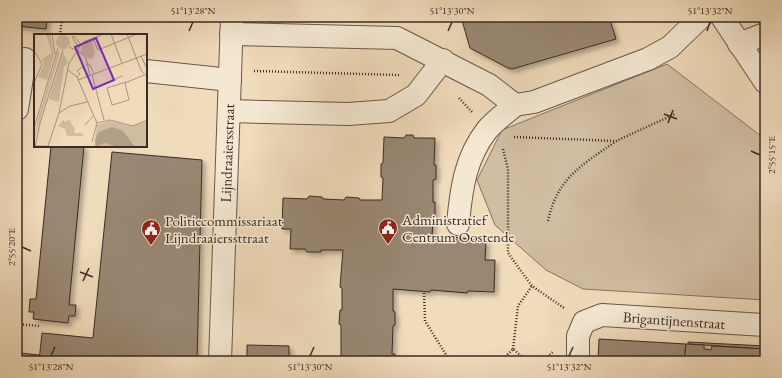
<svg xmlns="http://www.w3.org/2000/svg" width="782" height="378" font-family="'EB Garamond',serif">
  <defs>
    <filter id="shadow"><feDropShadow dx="3.5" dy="3.5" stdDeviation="2" flood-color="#0004"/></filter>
  </defs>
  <rect width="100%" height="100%" fill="#f0dbbb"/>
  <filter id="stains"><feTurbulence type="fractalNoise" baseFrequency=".005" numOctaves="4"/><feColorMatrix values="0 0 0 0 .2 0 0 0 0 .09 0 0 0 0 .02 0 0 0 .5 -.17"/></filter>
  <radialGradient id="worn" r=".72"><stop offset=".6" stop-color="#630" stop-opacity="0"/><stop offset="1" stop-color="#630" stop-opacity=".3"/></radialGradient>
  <!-- green -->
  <path fill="#d1bda2" stroke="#867464" d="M 667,64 L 765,139 L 765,300 L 583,289 L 546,270 L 495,225 L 477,180 L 502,130 Z"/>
  <!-- building -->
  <g fill="#998773" stroke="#3a2b25" filter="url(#shadow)">
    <path d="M 17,17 L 47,17 L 46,29 L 17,26 Z"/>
    <path d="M 461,17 L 609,17 L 616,39 L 512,69 L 508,68 L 470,48 Z"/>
    <path d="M 406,135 L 413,135 L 414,138 L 435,138 L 434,165 L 436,165 L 436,179 L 433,180 L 433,202 L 435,202 L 435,216 L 433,216 L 432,239 L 454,240 L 455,237 L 486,241 L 485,260 L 495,260 L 494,292 L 468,291 L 467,293 L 431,290 L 430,292 L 393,289 L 393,311 L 395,312 L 395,325 L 393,326 L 392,354 L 395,354 L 394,361 L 341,361 L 341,325 L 339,324 L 340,310 L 342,310 L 342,288 L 340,287 L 343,250 L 321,250 L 321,252 L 307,252 L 305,249 L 290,249 L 291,229 L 282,229 L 283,198 L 307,199 L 309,196 L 322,197 L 323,199 L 344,200 L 346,197 L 359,198 L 360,200 L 382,200 L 383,178 L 381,177 L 381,164 L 383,163 L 384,137 L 404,138 Z"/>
    <path d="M 51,146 L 84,146 L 69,305 L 76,305 L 75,316 L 69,316 L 68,323 L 33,319 L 34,312 L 29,312 L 30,299 L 36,299 Z"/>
    <path d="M 112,152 L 202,160 L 197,361 L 39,361 L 42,333 L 93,338 Z"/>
    <path d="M 599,339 L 686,344 L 684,361 L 598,361 Z"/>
    <path d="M 688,342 L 765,346 L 765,349 L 688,344 Z"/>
    <path d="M 686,344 L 704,345 L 704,349 L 711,350 L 712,346 L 765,349 L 765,361 L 684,361 Z"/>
    <path d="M 247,345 L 289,346 L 289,361 L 247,361 Z"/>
    <path d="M 21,353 L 39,355 L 39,361 L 20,361 Z"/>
  </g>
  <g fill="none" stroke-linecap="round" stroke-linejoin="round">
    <!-- minor casing -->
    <g stroke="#68574a" stroke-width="24">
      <g id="minor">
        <path d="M 722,17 L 765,82"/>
        <path d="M 231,34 L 397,38 L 489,85 L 515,105 L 534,102 L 648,59 L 670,47 L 701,17"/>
        <path d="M 739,44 L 765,34"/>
        <path d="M 146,71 L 230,80"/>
        <path d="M 17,109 L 25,59"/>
        <path d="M 229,111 L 348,114 L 389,111 L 416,95 L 443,60"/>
        <path d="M 458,224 C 461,190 465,158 487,130 C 494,121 506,113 515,105"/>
        <path d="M 220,361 L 232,17"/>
        <path d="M 578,361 L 578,336 L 584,322 L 602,315 L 765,325"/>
      </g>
    </g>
    <!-- path -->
    <g stroke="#3a2b25" stroke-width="2.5" stroke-dasharray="1 2" stroke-linecap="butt">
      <path d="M 60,35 L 62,17"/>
      <path d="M 254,71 L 399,75"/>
      <path d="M 459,98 L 472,112"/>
      <path d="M 514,137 L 616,141 L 675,114"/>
      <path d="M 503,149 L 508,169 L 508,253 L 532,286 L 564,308"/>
      <path d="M 548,221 C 557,178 582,165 615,142"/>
      <path d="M 424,293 L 425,321 L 450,361"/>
      <path d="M 17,324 L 39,326"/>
      <path d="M 513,349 L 518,306 L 532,286"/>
      <path d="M 501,361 L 513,349 L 527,361"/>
      <path d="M 543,361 L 554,351"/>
    </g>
    <!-- minor -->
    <use href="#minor" stroke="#f5e8d3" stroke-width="22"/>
  </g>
  <!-- ticks -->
  <path fill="none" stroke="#3a2b25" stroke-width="1.5" d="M 189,31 L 193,22M 448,31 L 452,22M 707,31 L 710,22M 664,114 L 677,119M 668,123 L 673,110M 751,151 L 760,155M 22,247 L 31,251M 80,272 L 93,277M 83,281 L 89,268M 51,356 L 55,347M 310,356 L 314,347M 569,356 L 573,347"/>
  <!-- icons -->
  <defs>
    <g id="civic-pin" transform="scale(1)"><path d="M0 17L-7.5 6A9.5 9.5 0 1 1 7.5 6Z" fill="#8f2418" stroke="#f5e8d3"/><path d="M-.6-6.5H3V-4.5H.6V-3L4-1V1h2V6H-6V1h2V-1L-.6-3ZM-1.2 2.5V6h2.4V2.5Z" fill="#fff"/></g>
  </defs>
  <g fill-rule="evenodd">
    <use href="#civic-pin" x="388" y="228"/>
    <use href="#civic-pin" x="151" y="229"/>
  </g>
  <g text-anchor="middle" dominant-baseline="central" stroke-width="3" stroke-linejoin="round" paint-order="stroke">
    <!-- street labels -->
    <g font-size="15" fill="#3a2b25" stroke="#f5e8d3">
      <text transform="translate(227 153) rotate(-88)">Lijndraaiersstraat</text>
      <text transform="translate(674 320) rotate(4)">Brigantijnenstraat</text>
    </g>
    <!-- poi labels -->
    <g font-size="15" fill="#3a2b25" stroke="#f5e8d3" text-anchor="start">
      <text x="402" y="219">Administratief<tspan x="402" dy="17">Centrum Oostende</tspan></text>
      <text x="165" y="220">Politiecommissariaat<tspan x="165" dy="17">Lijndraaierssttraat</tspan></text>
    </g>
  </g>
  <!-- overview -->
  <g transform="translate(34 34)">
    <rect width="113" height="113" fill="#f0dbbb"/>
    <path d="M 12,0 L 16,0 L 20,21 L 13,46 L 4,43 L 10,30 L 8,25 L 18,19 ZM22 8a7 7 0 1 1 14 0a7 7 0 1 1-14 0ZM 58,7 L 61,19 L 58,25 L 55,25 L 47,18 L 49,10 ZM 24,18 L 26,18 L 0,106 L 4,84 ZM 29,19 L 34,28 L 30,33 L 25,68 L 15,65 ZM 29,86 L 31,88 L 35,86 L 41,95 L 40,99 L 47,99 L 50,102 L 33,102 L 31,95 L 24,92 ZM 76,87 L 98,92 L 113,87 L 113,113 L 60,113 L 63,91 Z" fill="#d1bda2"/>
    <path d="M 78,93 L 89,97 L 101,113 L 83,113 L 71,109 L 62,113 L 61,106 L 65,98 Z" fill="#b29f88"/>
    <path fill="none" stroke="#a7957f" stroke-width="1" d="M 18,0 L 21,20M 77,0 L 88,29M 93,0 L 107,36 L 113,43M 59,4 L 64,16 L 103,0M 35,13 L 46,18 L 52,24 L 56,42M 45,14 L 38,3 L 40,2 L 47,11M 0,16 L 8,30 L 0,49M 107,22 L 113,35M 52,30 L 56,31 L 60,40M 33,35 L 43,43 L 63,89M 58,41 L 70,86M 43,43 L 46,40 L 43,37 L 50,32M 44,46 L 113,20M 77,47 L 88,42M 92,48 L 73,54 L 78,71 L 95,66 L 91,49 L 110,41M 25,79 L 36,72 L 53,68M 63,89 L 76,86 L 99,92 L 113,86M 51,91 L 59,82M 0,94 L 24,14M 58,108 L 63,89M 1,112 L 14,112 L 25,79 L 35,29 L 49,8 L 70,0M 1,113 L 6,89 L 29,16"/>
    <path fill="#7b2cbf" fill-opacity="0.15" stroke="#7b2cbf" stroke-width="2" d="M 62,4 L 80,46 L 59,55 L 41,13 Z"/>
    <rect width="113" height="113" fill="none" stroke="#3a2b25" stroke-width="2"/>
  </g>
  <!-- margin -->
  <rect width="782" height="378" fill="none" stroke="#f0dbbb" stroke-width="44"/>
  <rect x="22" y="22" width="738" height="334" fill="none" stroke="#3a2b25" stroke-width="1.5"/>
  <g font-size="10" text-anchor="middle" fill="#3a2b25">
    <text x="193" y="14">51°13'28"N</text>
    <text x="452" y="14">51°13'30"N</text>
    <text x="710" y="14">51°13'32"N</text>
    <text transform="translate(771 155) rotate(-90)" y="4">2°55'15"E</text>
    <text transform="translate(11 247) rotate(-90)" y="4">2°55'20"E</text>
    <text x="51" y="370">51°13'28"N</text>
    <text x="310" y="370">51°13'30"N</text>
    <text x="569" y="370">51°13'32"N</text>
  </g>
  <rect width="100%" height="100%" filter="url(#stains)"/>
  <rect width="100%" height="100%" fill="url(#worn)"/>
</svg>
